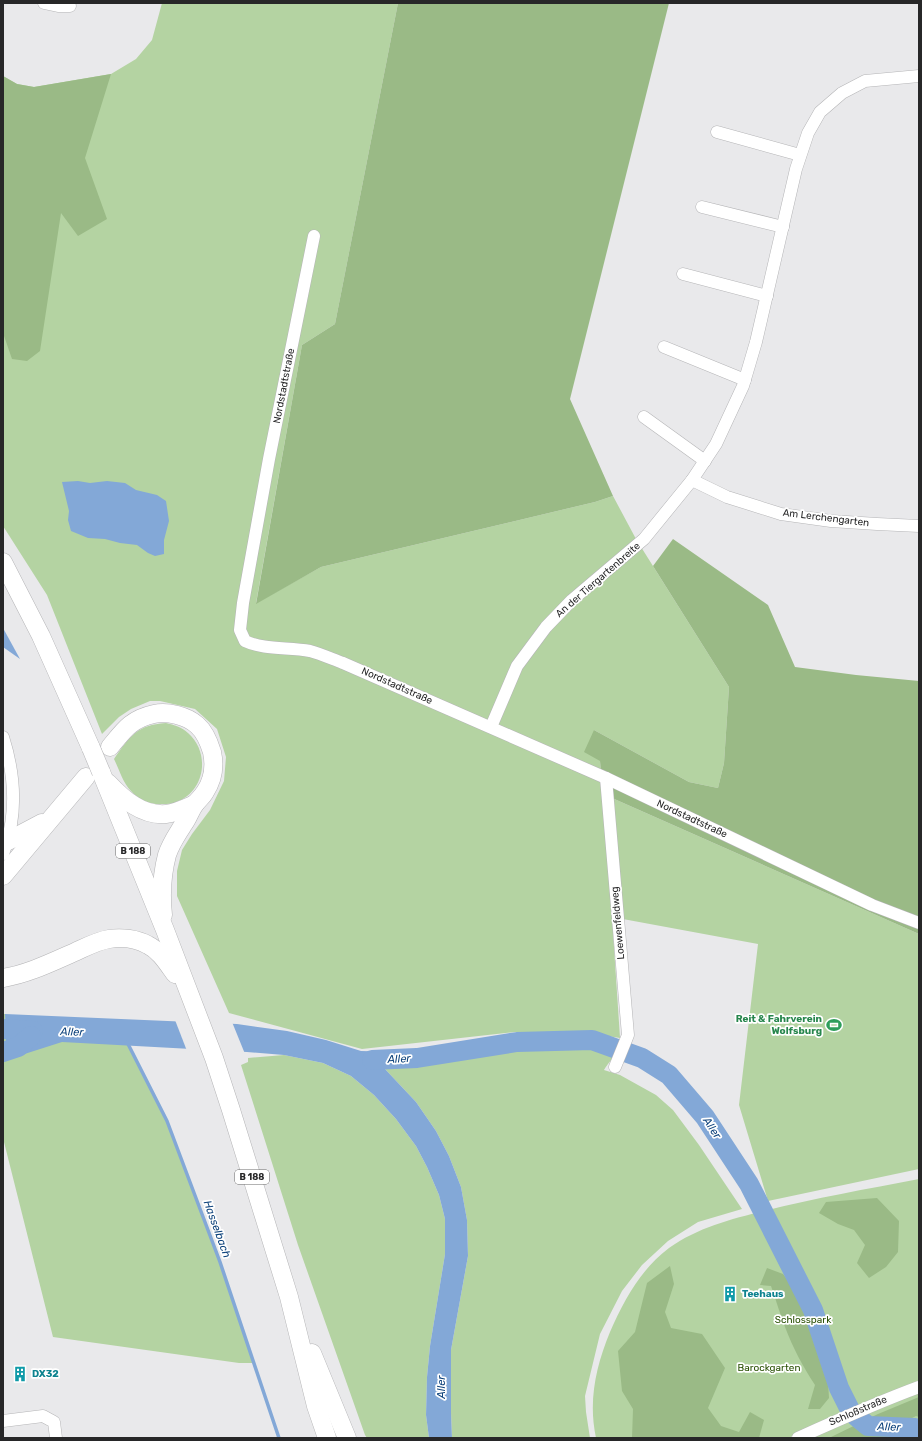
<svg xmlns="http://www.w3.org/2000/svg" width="922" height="1441" font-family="Rubik,sans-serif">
  <rect width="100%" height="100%" fill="#e9e9eb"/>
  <!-- green -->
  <g fill="#b4d3a2">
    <path d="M 162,3 L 398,3 L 335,324 L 302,345 L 256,603 L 321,567 L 595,502 L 613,496 L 636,539 L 729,687 L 724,763 L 718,788 L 689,782 L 594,730 L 600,761 L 603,794 L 919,934 L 919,1169 L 768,1201 L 739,1105 L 758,944 L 612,917 L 620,1038 L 583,1032 L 515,1032 L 362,1049 L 229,1013 L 177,896 L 177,871 L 182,850 L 192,834 L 210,810 L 224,781 L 226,757 L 217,729 L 195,709 L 160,701 L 150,701 L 131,709 L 119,717 L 102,734 L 47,595 L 3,526 L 3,76 L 17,84 L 34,87 L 111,74 L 136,59 L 152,40 Z"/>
    <path d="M 166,723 C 174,725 182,727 188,733 C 211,753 205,792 176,802 C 172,804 167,804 163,804 C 151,805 139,800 131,791 C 123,783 119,769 114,759 C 130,736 137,725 166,723 Z"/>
    <path d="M 3,1014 L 5,1014 L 6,1042 L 18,1047 L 122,1033 L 167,1121 L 220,1262 L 254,1363 L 239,1363 L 53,1337 L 3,1138 Z"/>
    <path d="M 593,1045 L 616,1051 C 613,1059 608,1063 604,1070 L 620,1075 L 656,1095 L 673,1110 L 699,1145 L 742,1209 L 698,1222 L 668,1241 L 642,1265 L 622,1291 L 600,1334 L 585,1396 L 586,1412 L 590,1438 L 452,1438 L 451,1413 L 451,1350 L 468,1256 L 467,1220 L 461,1187 L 449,1156 L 436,1131 L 416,1102 L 384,1068 L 404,1061 L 489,1051 Z"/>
    <path d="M 284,1055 L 323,1063 L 351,1076 L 374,1095 L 396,1119 L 416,1146 L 427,1167 L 439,1195 L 445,1219 L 445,1254 L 430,1346 L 427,1377 L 426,1415 L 429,1438 L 367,1438 L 365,1435 L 298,1245 L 241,1065 L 248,1062 L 248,1058 Z"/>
    <path d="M 919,1179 L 919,1438 L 797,1438 L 795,1435 L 788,1438 L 596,1438 C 588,1401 596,1366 610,1332 C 624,1300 641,1269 669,1248 C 697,1228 731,1219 764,1211 C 815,1198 867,1189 919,1179 Z"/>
  </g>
  <!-- forest -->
  <g fill="#9aba86">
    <path d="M 398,3 L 669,3 L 570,399 L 613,496 L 595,502 L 321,567 L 256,604 L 302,345 L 335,324 Z"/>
    <path d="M 111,74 L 85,158 L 107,219 L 78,236 L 61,213 L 40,351 L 27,361 L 12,359 L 3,333 L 3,76 L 17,84 L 34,87 Z"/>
    <path d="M 673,539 L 768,605 L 795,667 L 856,675 L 919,681 L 919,934 L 603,794 L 600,761 L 584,752 L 594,730 L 689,782 L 718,788 L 724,763 L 729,687 L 653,566 Z"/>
    <path d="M 877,1198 L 899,1221 L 898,1252 L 886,1267 L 869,1278 L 857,1263 L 865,1245 L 854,1230 L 838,1224 L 819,1213 L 826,1202 Z"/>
    <path d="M 670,1266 L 674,1284 L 665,1312 L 671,1328 L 702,1334 L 725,1368 L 708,1408 L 721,1426 L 739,1432 L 750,1412 L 764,1420 L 759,1438 L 632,1438 L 633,1409 L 622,1391 L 618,1351 L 635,1332 L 647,1283 Z"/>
    <path d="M 767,1268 L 783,1274 L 799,1294 L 827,1365 L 829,1398 L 820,1409 L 808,1409 L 815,1385 C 803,1367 793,1348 785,1327 C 780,1314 776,1300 771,1286 L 760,1285 Z"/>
    <path d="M 919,1397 L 919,1417 L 916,1416 L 896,1426 L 909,1438 L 829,1438 L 878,1414 Z"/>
  </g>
  <!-- water -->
  <g fill="#83a8d7">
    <path d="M 78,481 L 90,483 L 107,481 L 125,483 L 136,490 L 157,495 L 166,501 L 169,521 L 164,540 L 164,554 L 155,556 L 148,553 L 137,545 L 120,543 L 105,539 L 88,538 L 71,531 L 68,520 L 69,511 L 62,482 Z"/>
    <path d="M 3,628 L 20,659 L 3,647 Z"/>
    <path d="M 5,1014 L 237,1024 L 287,1031 L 326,1040 L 361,1051 L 398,1052 L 400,1063 L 384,1068 L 416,1102 L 436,1131 L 449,1156 L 461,1187 L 467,1220 L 468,1256 L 451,1350 L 451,1413 L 452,1438 L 429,1438 L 426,1415 L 427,1377 L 430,1346 L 445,1254 L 445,1219 L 439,1195 L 427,1167 L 416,1146 L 396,1119 L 374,1095 L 351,1076 L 323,1063 L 284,1055 L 247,1052 L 62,1042 L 12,1058 L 6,1042 Z"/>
  </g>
  <!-- pier -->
  <path fill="#e9e9eb" d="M 175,1020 L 232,1022 L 245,1054 L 187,1051 Z"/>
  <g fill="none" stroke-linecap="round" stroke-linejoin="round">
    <!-- stream -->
    <path stroke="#83a8d7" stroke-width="3.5" d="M 127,1042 L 167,1121 L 220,1262 L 279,1438"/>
    <!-- river -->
    <g stroke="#83a8d7" stroke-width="20">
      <path d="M 3,1029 L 33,1031"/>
      <path d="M 3,1052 L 18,1047 L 31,1036"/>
      <path d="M 372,1060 L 417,1058 L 517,1042 L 592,1040 L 642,1058 L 669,1075 L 705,1117 L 749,1184 L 813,1310 L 839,1388 L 851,1412 L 868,1426 L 915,1428 L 919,1432"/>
    </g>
    <!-- street casing -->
    <g stroke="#b5b5b7" stroke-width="13">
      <g id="street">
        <path d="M 44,3 L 58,6 L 70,6"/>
        <path d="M 717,132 L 800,155"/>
        <path d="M 702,207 L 783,227"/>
        <path d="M 314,236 L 269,459 L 243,603 L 240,630 L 245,641 C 264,650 288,647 310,651 C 321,654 332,659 343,663 L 606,778 L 872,905 L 919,923"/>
        <path d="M 683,274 L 767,296"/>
        <path d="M 664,347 L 745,380"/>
        <path d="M 644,417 L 705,461"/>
        <path d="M 692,480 L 727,497 L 781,514 L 831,521 L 877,524 L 919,526"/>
        <path d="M 491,727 L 517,666 L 546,627 L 572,600 L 644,539 L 692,480 L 716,444 L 743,386 L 756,342 L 796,169 L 808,133 L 820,112 L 842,93 L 865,81 L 919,76"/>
        <path d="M 3,737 C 15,775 18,815 3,854"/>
        <path d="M 606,778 L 628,1035 L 615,1067"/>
        <path d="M 3,1421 L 43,1416 L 54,1422 L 56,1438"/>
        <path d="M 798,1438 C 838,1420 878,1402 919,1387"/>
      </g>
    </g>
    <!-- primary casing -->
    <g stroke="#b5b5b7" stroke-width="19">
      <g id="primary">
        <path d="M 3,562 L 41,636 L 91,748"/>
        <path d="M 110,747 C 124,730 131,719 154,714 C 168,711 187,716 197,725 C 205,732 209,742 212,752 C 215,766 213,780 205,792 C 202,797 198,800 195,804 C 190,811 188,819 183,825 C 177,835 171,843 167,855 C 162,874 161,896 163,915"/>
        <path d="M 101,772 L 165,930 L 214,1058 L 231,1110 L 289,1297 L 316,1406 L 327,1438"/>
        <path d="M 108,783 C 123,799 142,816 166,814 C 176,813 186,808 195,804"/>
        <path d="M 8,841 L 42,823"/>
        <path d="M 3,876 L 86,777"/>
        <path d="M 3,978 C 28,974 52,962 75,952 C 86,947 97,941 109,939 C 122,937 137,939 148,945 C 160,951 167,963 175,974"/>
        <path d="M 312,1353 L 347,1438"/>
      </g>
    </g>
    <!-- street -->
    <use href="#street" stroke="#fff" stroke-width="12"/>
    <!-- primary -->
    <use href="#primary" stroke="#fff" stroke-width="18"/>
    <!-- primary-bridge casing -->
    <g stroke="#b5b5b7" stroke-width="19" stroke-linecap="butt">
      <path id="primary-bridge" d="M 91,748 L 101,772"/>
    </g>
    <!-- primary-bridge -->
    <use href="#primary-bridge" stroke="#fff" stroke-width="18"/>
  </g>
  <!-- icons -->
  <defs>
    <g id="stadium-bare" transform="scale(1.2)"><path d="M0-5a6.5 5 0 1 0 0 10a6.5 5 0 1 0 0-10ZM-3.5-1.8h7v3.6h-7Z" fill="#2e9e5b" stroke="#fff" stroke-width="2.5" paint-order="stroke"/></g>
    <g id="building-bare" transform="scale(1.2)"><path d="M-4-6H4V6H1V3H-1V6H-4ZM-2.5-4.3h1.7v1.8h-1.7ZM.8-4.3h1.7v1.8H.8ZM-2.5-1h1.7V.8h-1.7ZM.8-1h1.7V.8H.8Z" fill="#0f9aa8" stroke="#fff" stroke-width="2.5" paint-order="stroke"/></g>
  </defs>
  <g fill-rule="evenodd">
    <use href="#stadium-bare" x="834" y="1025"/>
    <use href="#building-bare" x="730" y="1294"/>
    <use href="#building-bare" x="20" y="1374"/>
  </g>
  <g text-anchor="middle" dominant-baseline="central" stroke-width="3.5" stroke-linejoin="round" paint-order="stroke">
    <!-- shield labels -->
    <g fill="#fff" stroke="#686868" stroke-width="1">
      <rect x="116" y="844" width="34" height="14" rx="3"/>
      <rect x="235" y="1170" width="34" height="14" rx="3"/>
    </g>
    <g font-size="9" font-weight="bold" fill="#272728">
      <text x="133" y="851">B 188</text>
      <text x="252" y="1177">B 188</text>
    </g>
    <!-- street labels -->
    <g font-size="10" fill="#272728" stroke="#fff">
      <text transform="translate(284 386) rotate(-79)">Nordstadtstraße</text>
      <text transform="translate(826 518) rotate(7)">Am Lerchengarten</text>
      <text transform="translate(598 580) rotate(-41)">An der Tiergartenbreite</text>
      <text transform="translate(397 686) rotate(24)">Nordstadtstraße</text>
      <text transform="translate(692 819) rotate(25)">Nordstadtstraße</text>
      <text transform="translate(618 923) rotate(-95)">Loewenfeldweg</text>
      <text transform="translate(858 1411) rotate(-23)">Schloßstraße</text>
    </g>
    <!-- leisure labels -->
    <g font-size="10" font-weight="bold" fill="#27864d" stroke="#fff" text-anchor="end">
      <text x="822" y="1019">Reit &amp; Fahrverein<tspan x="822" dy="12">Wolfsburg</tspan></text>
    </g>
    <!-- culture labels -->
    <g font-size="10" font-weight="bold" fill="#0d838f" stroke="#fff" text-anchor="start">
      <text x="742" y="1294">Teehaus</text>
      <text x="32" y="1374">DX32</text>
    </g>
    <!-- park labels -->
    <g font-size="10" fill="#274e00" stroke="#fff">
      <text x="803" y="1320">Schlosspark</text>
      <text x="769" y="1368">Barockgarten</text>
    </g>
    <!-- water labels -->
    <g font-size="11" font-style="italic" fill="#0d427b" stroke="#fff">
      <text transform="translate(72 1032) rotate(2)">Aller</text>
      <text transform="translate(399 1059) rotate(-3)">Aller</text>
      <text transform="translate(712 1128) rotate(56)">Aller</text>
      <text transform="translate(217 1229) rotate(70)">Hasselbach</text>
      <text transform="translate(441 1387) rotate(-90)">Aller</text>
      <text transform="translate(889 1427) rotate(2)">Aller</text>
    </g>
  </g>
  <!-- border -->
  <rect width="922" height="1441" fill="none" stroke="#272728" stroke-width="8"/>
</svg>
